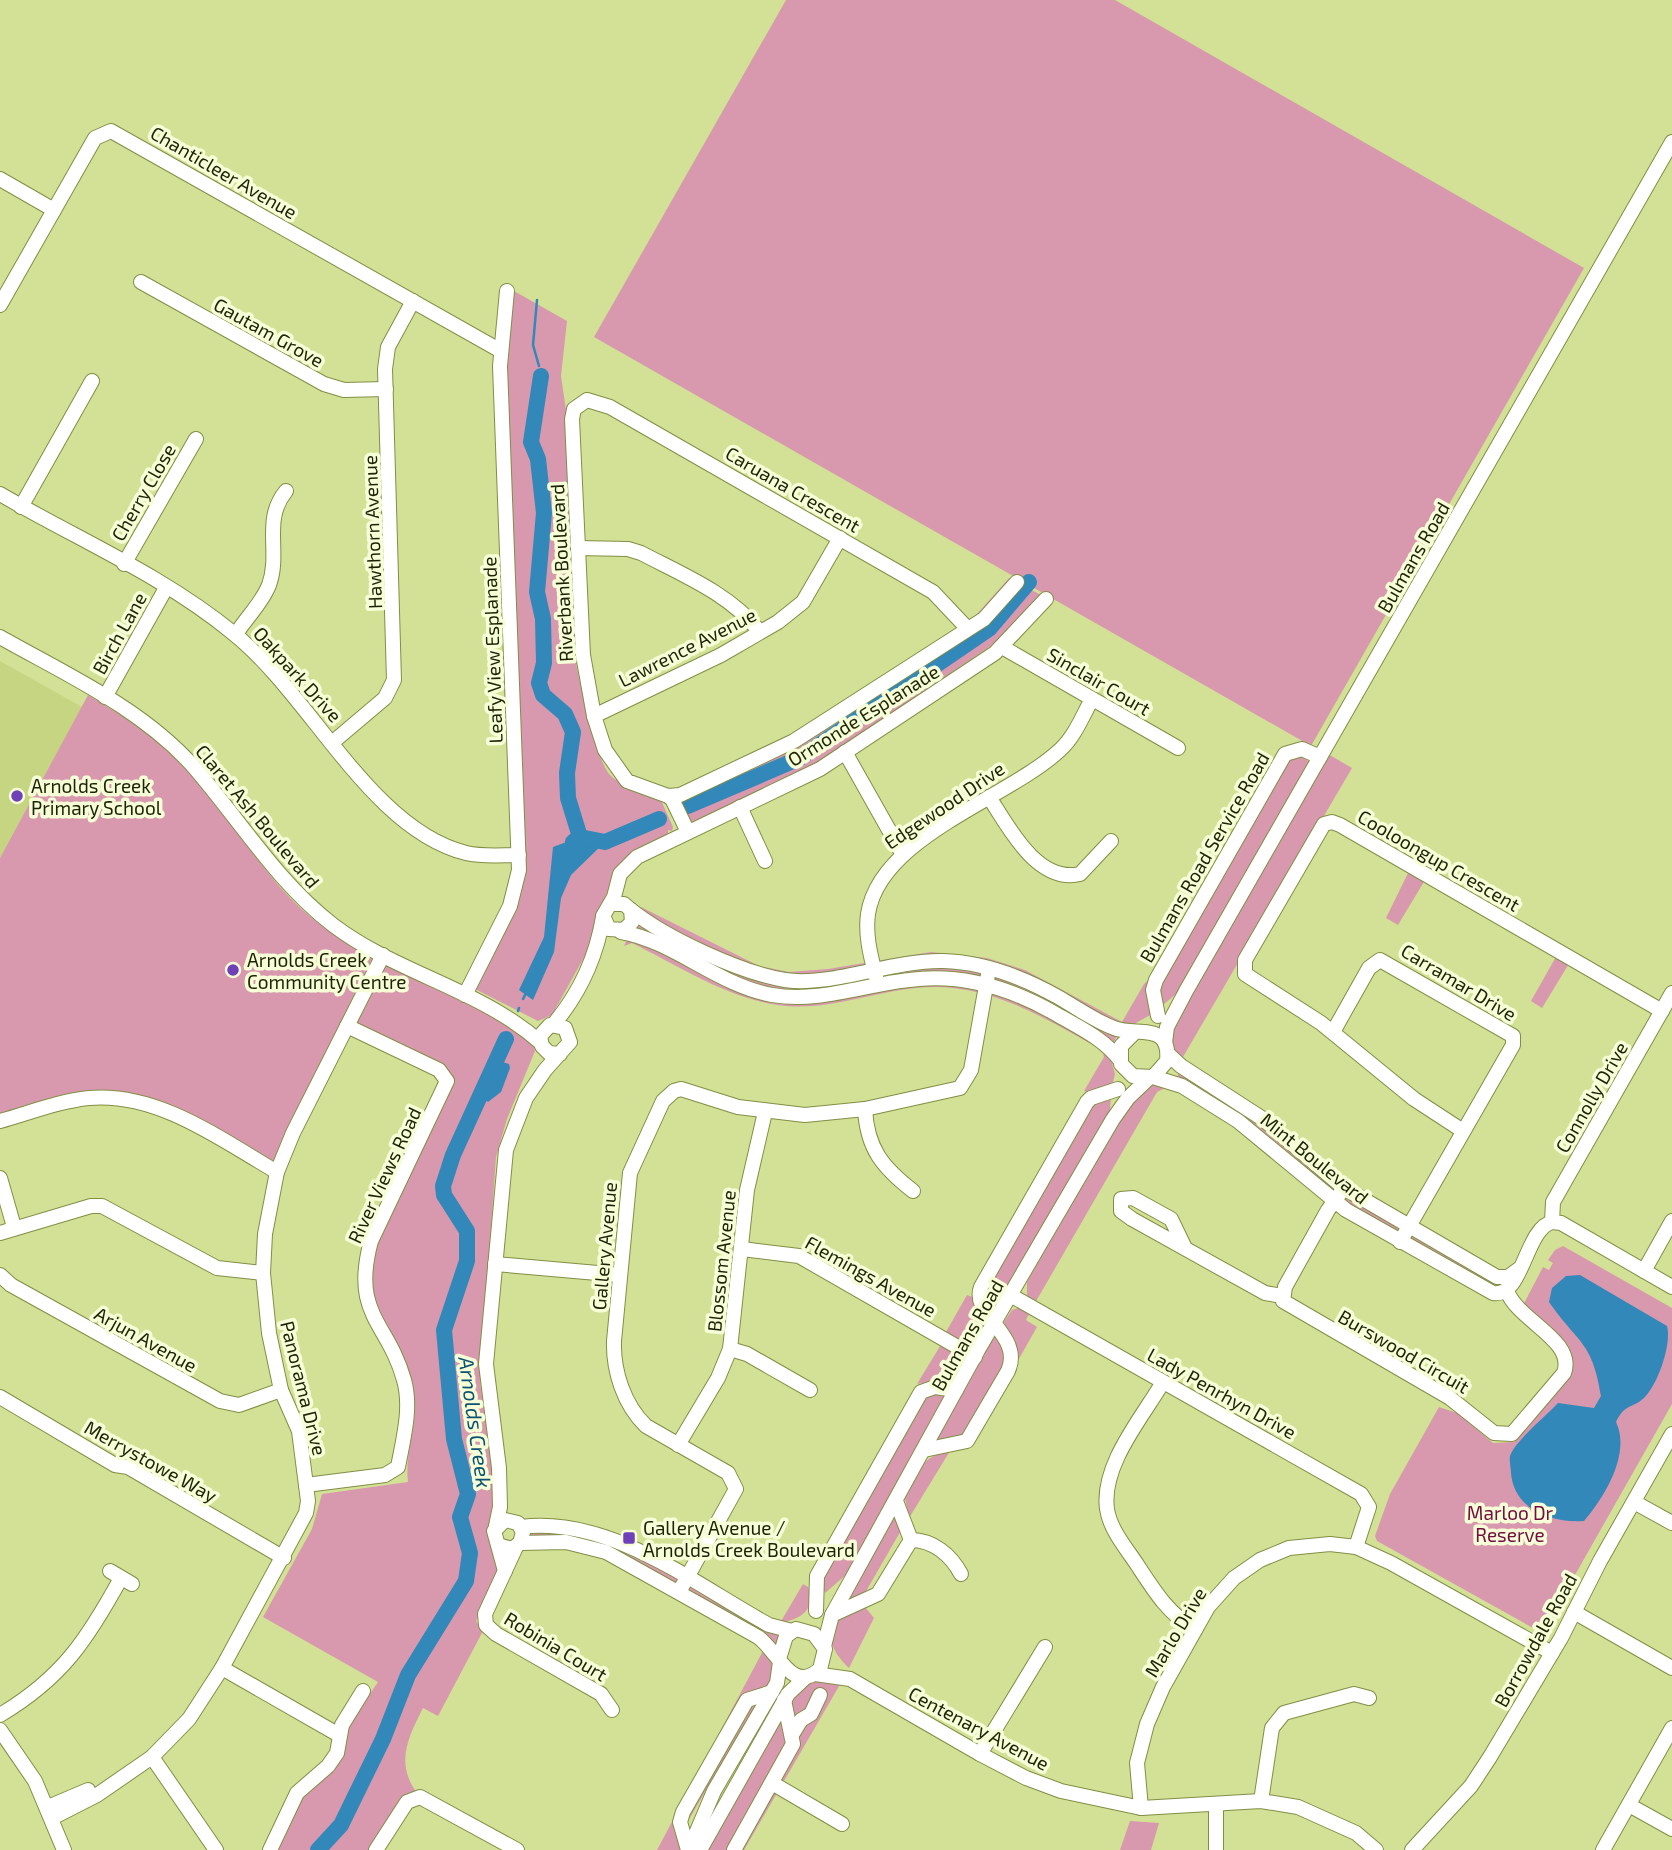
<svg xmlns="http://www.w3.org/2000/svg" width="1672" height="1850" font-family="'Exo 2',sans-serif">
  <rect width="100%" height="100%" fill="#d2e195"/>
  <!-- built -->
  <path fill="#c5d581" d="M 0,661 L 82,707 L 0,858 Z"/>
  <!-- green -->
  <g fill="#d899ae">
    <path d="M 786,0 L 1115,0 L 1584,268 L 1311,746 L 594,337 Z"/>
    <path d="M 514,291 L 567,321 L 561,376 L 566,410 L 576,663 C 580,684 597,764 611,776 C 624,788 645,789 660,798 L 673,827 L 672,831 L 668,830 L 668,836 L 632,854 L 618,866 L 598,914 L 592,943 L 552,1015 L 538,1021 L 475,989 L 517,895 L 503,362 Z"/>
    <path d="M 1009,578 L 1041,595 L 1001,639 L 812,766 L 700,821 L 686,821 L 675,797 L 796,736 L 977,614 Z"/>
    <path d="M 88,695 C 126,717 160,741 190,773 C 223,808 248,850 280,887 C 305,916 338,939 372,959 L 281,1142 L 274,1163 C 210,1128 144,1078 67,1094 C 44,1099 22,1108 0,1114 L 0,858 Z"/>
    <path d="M 1328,754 L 1352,768 L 1180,1062 C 1173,1047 1169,1038 1175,1023 Z"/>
    <path d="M 1299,755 L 1311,763 L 1181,990 L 1152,1014 L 1118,1033 L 1109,1053 L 1115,1074 L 1112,1086 L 1091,1094 L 1084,1091 L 1104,1057 L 1102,1050 C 1042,1017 986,980 915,988 C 869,993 824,1012 778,1005 C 727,998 679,966 632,943 L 624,946 L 641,907 L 759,966 L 789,972 L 828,969 L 931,952 L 987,958 L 1025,970 L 1122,1022 L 1144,984 L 1177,953 L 1286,762 Z"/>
    <path d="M 1409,871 L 1425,880 L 1398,925 L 1386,918 Z"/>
    <path d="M 1557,955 L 1570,962 L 1542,1008 L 1531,1001 Z"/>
    <path d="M 391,965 L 490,1014 L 533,1043 L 535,1051 L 507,1119 L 496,1157 L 480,1382 L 492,1469 L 494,1496 L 488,1532 L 498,1575 L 476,1621 L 483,1631 L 438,1716 L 423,1708 C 408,1738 395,1763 417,1793 L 372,1850 L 276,1850 L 290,1811 L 378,1682 L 263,1617 L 312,1529 L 322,1494 L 408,1482 C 404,1452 420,1421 413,1391 C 405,1356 375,1325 370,1287 C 365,1243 430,1129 452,1085 L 353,1024 L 382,966 Z"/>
    <path d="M 1180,1070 L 1494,1281 L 1496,1285 L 1489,1287 L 1349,1206 L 1176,1079 Z"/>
    <path d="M 1157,1082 L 1167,1087 L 1157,1092 L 1035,1303 L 1027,1295 L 1027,1282 L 1129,1105 L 1142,1088 Z"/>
    <path d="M 1111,1097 L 1110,1110 L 994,1310 L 989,1310 L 982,1293 L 1089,1104 Z"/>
    <path d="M 1563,1246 L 1672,1308 L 1672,1404 L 1542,1633 L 1377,1541 L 1375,1536 L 1390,1494 L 1439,1407 L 1457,1413 L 1493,1443 L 1514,1442 L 1571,1374 L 1571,1355 L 1557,1338 L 1522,1307 L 1543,1267 L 1549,1270 L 1553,1263 L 1548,1260 L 1555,1250 Z"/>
    <path d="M 967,1295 L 975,1298 L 986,1323 L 973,1345 L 965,1345 L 946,1332 Z"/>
    <path d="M 1021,1307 L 1030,1312 L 1026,1320 L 1037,1327 L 1016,1364 L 1004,1322 L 1012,1310 Z"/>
    <path d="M 997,1332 L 1006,1361 L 963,1437 L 934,1443 Z"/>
    <path d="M 942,1343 L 959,1356 L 963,1364 L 953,1382 L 933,1381 L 917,1384 Z"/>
    <path d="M 924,1394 L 943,1394 L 945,1399 L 847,1574 L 825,1593 L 821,1582 Z"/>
    <path d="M 950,1451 L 909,1518 L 905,1498 C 918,1472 919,1457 950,1451 Z"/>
    <path d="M 897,1512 L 903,1527 L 865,1593 L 865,1607 L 874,1618 L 849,1668 C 835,1654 830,1646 830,1626 Z"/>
    <path d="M 529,1529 L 575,1534 L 614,1543 L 785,1634 L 777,1648 L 636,1563 L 531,1537 Z"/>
    <path d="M 803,1584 L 808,1587 C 816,1609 802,1619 780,1623 Z"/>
    <path d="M 765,1647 L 773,1668 L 769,1683 L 678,1838 L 686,1850 L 657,1850 Z"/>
    <path d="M 805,1681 L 842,1681 L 744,1850 L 700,1850 L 787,1700 Z"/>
    <path d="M 1130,1821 L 1159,1823 L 1151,1850 L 1120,1850 Z"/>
  </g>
  <!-- water -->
  <g fill="#3188b9">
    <path d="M 580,837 L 605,842 L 571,875 L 561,898 L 554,952 L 533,1000 L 519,990 L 544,937 L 553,847 Z"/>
    <path d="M 499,1061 L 509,1064 L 510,1068 L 501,1092 L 488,1102 L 481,1096 C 482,1083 488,1069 499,1061 Z"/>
    <path d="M 1580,1275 L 1667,1326 C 1672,1343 1658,1385 1644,1398 C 1632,1409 1625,1403 1616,1422 C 1631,1453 1605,1497 1584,1521 C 1552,1523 1514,1510 1511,1473 C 1511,1468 1509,1461 1510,1456 C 1515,1441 1546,1416 1558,1403 L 1594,1408 L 1601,1396 C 1592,1340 1578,1344 1549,1302 L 1552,1288 L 1566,1276 Z"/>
  </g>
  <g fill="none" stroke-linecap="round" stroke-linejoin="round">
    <!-- stream -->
    <g stroke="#3188b9" stroke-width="2.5">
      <path d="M 537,300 L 533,345 L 539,366"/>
      <path d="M 523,999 L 525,995"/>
      <path d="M 518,1011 L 519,1008"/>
    </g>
    <!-- river -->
    <g stroke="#3188b9" stroke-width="16">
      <path d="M 541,376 L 531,442 L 538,459 L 544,513 L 537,592 L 543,619 L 544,663 L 539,683 L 543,695 L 565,714 L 573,732 L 567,773 L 568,798 L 580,837 L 573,842"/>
      <path d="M 688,806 L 800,758 L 989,629 L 1029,582"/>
      <path d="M 580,837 L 605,842 L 659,819"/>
      <path d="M 318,1850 L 341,1825 L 383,1739 L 408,1675 L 466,1581 L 470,1553 L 460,1517 L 468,1494 L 454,1439 L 444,1330 L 467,1261 L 467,1231 L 444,1195 L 443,1186 L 453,1155 L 506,1039"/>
    </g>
    <!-- minor casing -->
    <g stroke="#828e45" stroke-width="16">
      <g id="minor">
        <path d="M 0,179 L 54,210"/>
        <path d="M 141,282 L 324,384 L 344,390 L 386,389"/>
        <path d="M 0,305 L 95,138 L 111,131 L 501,351"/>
        <path d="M 0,494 C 77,539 164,576 233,633 C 311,695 370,829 466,853 C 483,857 501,855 519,855"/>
        <path d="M 21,507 L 92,381"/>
        <path d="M 578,548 L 628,549 L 641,553 C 683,575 730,594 759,631"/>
        <path d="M 124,564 L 196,439"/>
        <path d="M 967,628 L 933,592 L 610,407 L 587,400 L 574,409 L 572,419 L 583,655 L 594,716 L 605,750 L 627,781 L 668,796 L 680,795 L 794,741 L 984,619 L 1017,582"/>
        <path d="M 236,634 C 246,618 262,603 269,585 C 281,552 262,520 286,491"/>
        <path d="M 0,637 C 67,675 141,708 193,766 C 240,820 276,881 333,925 C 396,973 480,989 540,1042"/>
        <path d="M 1002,647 L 1178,748"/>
        <path d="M 105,697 L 166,588"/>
        <path d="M 594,716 L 721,655 L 778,622 L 803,602 L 840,538"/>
        <path d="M 333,742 L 385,698 L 394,680 L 385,369 L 388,347 L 413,301"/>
        <path d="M 845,752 L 903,855"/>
        <path d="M 668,796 L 672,799 L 688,832"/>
        <path d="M 989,797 C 1008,826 1037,884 1080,874 L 1111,841"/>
        <path d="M 740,807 L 765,861"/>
        <path d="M 611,904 L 624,904 L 631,910 L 632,922 L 624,930 L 609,929 L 603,916 L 614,897 L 620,874 L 637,857 L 820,769 L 995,653 L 1046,599"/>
        <path d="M 631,910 C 666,938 741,973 785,980 C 832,987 891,960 943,961 C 983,962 1024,978 1058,997 C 1077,1008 1095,1021 1114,1028 C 1136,1037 1171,1021 1167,1061 L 1153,1077 L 1133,1076 L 1121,1064 L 1121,1046 L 1135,1032"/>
        <path d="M 621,932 C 674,941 717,985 772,995 C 819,1003 863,985 909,980 C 961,973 1011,988 1056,1014 C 1080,1028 1103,1038 1120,1060"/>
        <path d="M 876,977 C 871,957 865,936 868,914 C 880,836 1008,799 1061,749 C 1075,736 1083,715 1092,699"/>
        <path d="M 465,995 L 510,906 L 519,870 L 500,366 L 507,291"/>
        <path d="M 1158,1016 L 1153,990 L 1156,980 L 1285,754 L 1302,749 L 1320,757"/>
        <path d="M 553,1025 C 580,993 596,959 603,917"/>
        <path d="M 1333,1032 L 1369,968 L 1380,960 L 1513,1036 L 1513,1045 L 1400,1242"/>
        <path d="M 1165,1043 L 1167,1027 L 1186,991 L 1672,142"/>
        <path d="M 1168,1054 L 1181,1066 L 1263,1119 L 1344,1188 L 1497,1277 L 1508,1277 L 1519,1269"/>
        <path d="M 1153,1077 L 1182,1086 L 1238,1121 L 1346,1210 L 1493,1293 C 1523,1298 1525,1229 1552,1222 L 1561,1223 L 1672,1287"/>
        <path d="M 865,1109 C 867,1148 882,1167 913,1191"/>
        <path d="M 0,1121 C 29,1113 59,1101 89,1098 C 158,1092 220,1139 277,1172"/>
        <path d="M 1463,1131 L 1414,1099 L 1321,1023 L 1245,974 L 1245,960 L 1324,824 L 1332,822 L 1340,825 L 1662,1011"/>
        <path d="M 0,1178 L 14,1227"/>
        <path d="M 1344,1188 L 1328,1210 L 1285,1287 L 1283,1301 L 1450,1398 L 1494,1433 L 1512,1434 L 1564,1373 C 1576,1340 1518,1321 1507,1291"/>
        <path d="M 1552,1222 L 1553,1202 L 1672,993"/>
        <path d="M 0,1233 L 91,1206 L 102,1206 L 217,1268 L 263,1273"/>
        <path d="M 1185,1248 L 1171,1219 L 1133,1198 L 1121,1199 L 1121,1211 L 1132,1219 L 1265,1293 L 1282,1296"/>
        <path d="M 742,1249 L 799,1256 L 975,1357"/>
        <path d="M 495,1264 L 620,1275"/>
        <path d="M 1644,1271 L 1672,1221"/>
        <path d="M 0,1275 L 11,1285 L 220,1401 L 239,1405 L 281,1390"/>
        <path d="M 1012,1296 L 1361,1494 L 1369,1507 L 1356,1547"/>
        <path d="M 730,1349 L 747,1354 L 810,1390"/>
        <path d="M 1163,1382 C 1142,1418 1101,1465 1107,1509 C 1110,1530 1127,1549 1138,1566 C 1155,1592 1168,1613 1195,1630"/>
        <path d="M 0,1397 L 115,1465 L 128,1467 L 284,1558"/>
        <path d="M 678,1445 L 718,1378 L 730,1349 L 747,1190 L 765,1112"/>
        <path d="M 924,1450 L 967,1441 L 1008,1371 C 1024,1335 970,1315 981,1287 L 1087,1102 L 1091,1098 L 1118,1089"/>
        <path d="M 306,1485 L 385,1475 L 398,1467 C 403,1440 412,1408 404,1380 C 388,1322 351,1315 371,1241 L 447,1081 L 439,1070 L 347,1026"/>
        <path d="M 1634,1502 L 1672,1523"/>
        <path d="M 496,1526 L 500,1507 L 499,1468 L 486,1364 L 506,1150 L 526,1098 L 545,1070 L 570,1042 L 565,1028 L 550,1025 L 540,1036 L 542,1046 L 549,1053 L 560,1054"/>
        <path d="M 521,1527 C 611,1516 694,1584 769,1625 L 792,1631"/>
        <path d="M 911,1540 C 933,1540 951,1555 961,1574"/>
        <path d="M 520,1543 L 566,1542 L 606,1552 L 758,1637 C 778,1651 792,1695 820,1669 L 825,1649 L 814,1634 L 796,1629 L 786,1636 L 779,1659"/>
        <path d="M 498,1545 L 512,1549 L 520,1543 L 523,1532 L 518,1523 L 505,1520 L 494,1531 L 505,1571"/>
        <path d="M 516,1547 L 485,1614 L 486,1625 L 496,1634 L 601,1694 L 612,1710"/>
        <path d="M 110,1571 L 132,1584"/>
        <path d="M 679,1592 L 736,1489 L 728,1473 L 646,1426 C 624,1405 613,1371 614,1341 L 630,1173 L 663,1101 L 674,1091 L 681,1089 L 738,1107 L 805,1115 L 865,1109 L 960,1088 L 971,1070 L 989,969"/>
        <path d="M 816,1611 L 817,1576 L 921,1392 L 935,1387 L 956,1390"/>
        <path d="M 1574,1612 L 1672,1668"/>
        <path d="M 832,1615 L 878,1594 L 911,1540 L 896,1501"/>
        <path d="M 824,1646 L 832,1615 L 978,1350 L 1113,1119 L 1128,1098 L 1149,1078"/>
        <path d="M 222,1668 L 339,1735"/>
        <path d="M 815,1674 L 850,1679 L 980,1754 L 1026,1778 L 1061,1791 L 1141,1808 L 1261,1801 L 1298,1807 L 1356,1833 L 1376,1850"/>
        <path d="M 0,1715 C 62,1678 87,1640 121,1578"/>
        <path d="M 0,1730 L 35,1781 L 64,1850"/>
        <path d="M 793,1733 L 801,1720 L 811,1714 L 820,1695"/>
        <path d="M 980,1754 L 1045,1647"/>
        <path d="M 152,1757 L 216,1850"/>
        <path d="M 772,1783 L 842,1824"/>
        <path d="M 1261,1801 L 1272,1728 L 1284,1713 L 1354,1694 L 1369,1698"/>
        <path d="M 1629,1805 L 1672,1829"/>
        <path d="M 1216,1806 L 1216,1850"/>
        <path d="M 48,1807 L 88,1790"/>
        <path d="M 1141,1808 L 1137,1763 L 1147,1724 L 1163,1687 L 1208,1607 L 1234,1578 L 1260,1560 L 1289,1548 L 1330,1544 L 1356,1547 L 1391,1563 L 1552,1653"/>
        <path d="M 52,1818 L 97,1795 L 152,1757 L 189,1719 L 222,1668 L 306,1513 L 308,1501 L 299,1431 L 281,1390 L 269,1333 L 263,1273 L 265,1234 L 277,1172 L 293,1133 L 383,955"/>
        <path d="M 270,1850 L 297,1793 L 328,1766 L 337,1753 L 342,1725 L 363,1691"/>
        <path d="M 376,1850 L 407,1802 L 420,1797 L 517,1850"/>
        <path d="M 688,1850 L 680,1822 L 683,1812 L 747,1700 L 772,1692"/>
        <path d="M 689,1850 L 714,1791 L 777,1683 L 780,1662"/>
        <path d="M 700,1850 L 788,1694 L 806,1677"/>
        <path d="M 734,1850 L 793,1744 L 784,1700"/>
        <path d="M 1412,1850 L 1471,1786 L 1490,1757 L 1561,1638 L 1600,1561 L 1672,1434"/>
        <path d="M 1603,1850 L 1672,1728"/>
      </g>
    </g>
    <!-- minor -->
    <use href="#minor" stroke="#fff" stroke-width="14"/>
  </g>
  <!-- markers -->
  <g fill="#7040b8" stroke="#f6fed8" stroke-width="2.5">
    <circle cx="17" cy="796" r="7"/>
    <circle cx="233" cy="970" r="7"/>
    <rect x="622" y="1531" width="14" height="14" rx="3.5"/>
  </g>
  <g text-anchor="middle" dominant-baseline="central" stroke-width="7" stroke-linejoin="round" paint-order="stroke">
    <!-- street labels -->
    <g font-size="19" fill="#1e2204" stroke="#f6fed8">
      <text transform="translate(224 172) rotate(30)">Chanticleer Avenue</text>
      <text transform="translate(269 332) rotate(29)">Gautam Grove</text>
      <text transform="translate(793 489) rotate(30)">Caruana Crescent</text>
      <text transform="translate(143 492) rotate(-60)">Cherry Close</text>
      <text transform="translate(372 532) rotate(-92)">Hawthorn Avenue</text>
      <text transform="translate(1413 557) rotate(-60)">Bulmans Road</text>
      <text transform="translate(561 573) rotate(-93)">Riverbank Boulevard</text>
      <text transform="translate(119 633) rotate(-61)">Birch Lane</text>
      <text transform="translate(687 647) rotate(-27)">Lawrence Avenue</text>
      <text transform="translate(492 650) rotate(-92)">Leafy View Esplanade</text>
      <text transform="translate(298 674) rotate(48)">Oakpark Drive</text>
      <text transform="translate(1099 681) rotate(30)">Sinclair Court</text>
      <text transform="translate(863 715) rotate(-32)">Ormonde Esplanade</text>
      <text transform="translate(944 805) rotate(-34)">Edgewood Drive</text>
      <text transform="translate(258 816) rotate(50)">Claret Ash Boulevard</text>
      <text transform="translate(1204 857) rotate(-60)">Bulmans Road Service Road</text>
      <text transform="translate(1439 860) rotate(30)">Cooloongup Crescent</text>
      <text transform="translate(1459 982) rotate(31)">Carramar Drive</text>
      <text transform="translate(1591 1097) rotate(-60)">Connolly Drive</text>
      <text transform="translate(1315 1158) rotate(39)">Mint Boulevard</text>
      <text transform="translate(384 1175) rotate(-65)">River Views Road</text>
      <text transform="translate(604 1246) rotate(-85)">Gallery Avenue</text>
      <text transform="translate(721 1261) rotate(-84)">Blossom Avenue</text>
      <text transform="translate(871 1276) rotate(29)">Flemings Avenue</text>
      <text transform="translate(967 1335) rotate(-60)">Bulmans Road</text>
      <text transform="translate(146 1339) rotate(29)">Arjun Avenue</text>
      <text transform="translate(1404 1351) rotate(30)">Burswood Circuit</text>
      <text transform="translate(304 1388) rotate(76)">Panorama Drive</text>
      <text transform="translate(1222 1393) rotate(29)">Lady Penrhyn Drive</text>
      <text transform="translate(151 1461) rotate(29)">Merrystowe Way</text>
      <text transform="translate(1175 1632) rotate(-59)">Marlo Drive</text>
      <text transform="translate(1535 1640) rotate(-61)">Borrowdale Road</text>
      <text transform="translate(556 1646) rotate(31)">Robinia Court</text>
      <text transform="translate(979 1728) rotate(28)">Centenary Avenue</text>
    </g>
    <!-- poi labels -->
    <g font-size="19" fill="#1e2204" stroke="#f6fed8" text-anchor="start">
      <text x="31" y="785">Arnolds Creek<tspan x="31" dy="22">Primary School</tspan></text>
      <text x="247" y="959">Arnolds Creek<tspan x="247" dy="22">Community Centre</tspan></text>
      <text x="643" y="1527">Gallery Avenue /<tspan x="643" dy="22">Arnolds Creek Boulevard</tspan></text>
    </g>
    <!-- park labels -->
    <g font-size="19" fill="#730c40" stroke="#f6fed8">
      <text x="1510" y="1512">Marloo Dr<tspan x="1510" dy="22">Reserve</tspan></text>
    </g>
    <!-- water labels -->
    <g font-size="21" font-style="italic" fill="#0d5072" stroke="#f6fed8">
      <text transform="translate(476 1422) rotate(82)">Arnolds Creek</text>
    </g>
  </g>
</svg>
